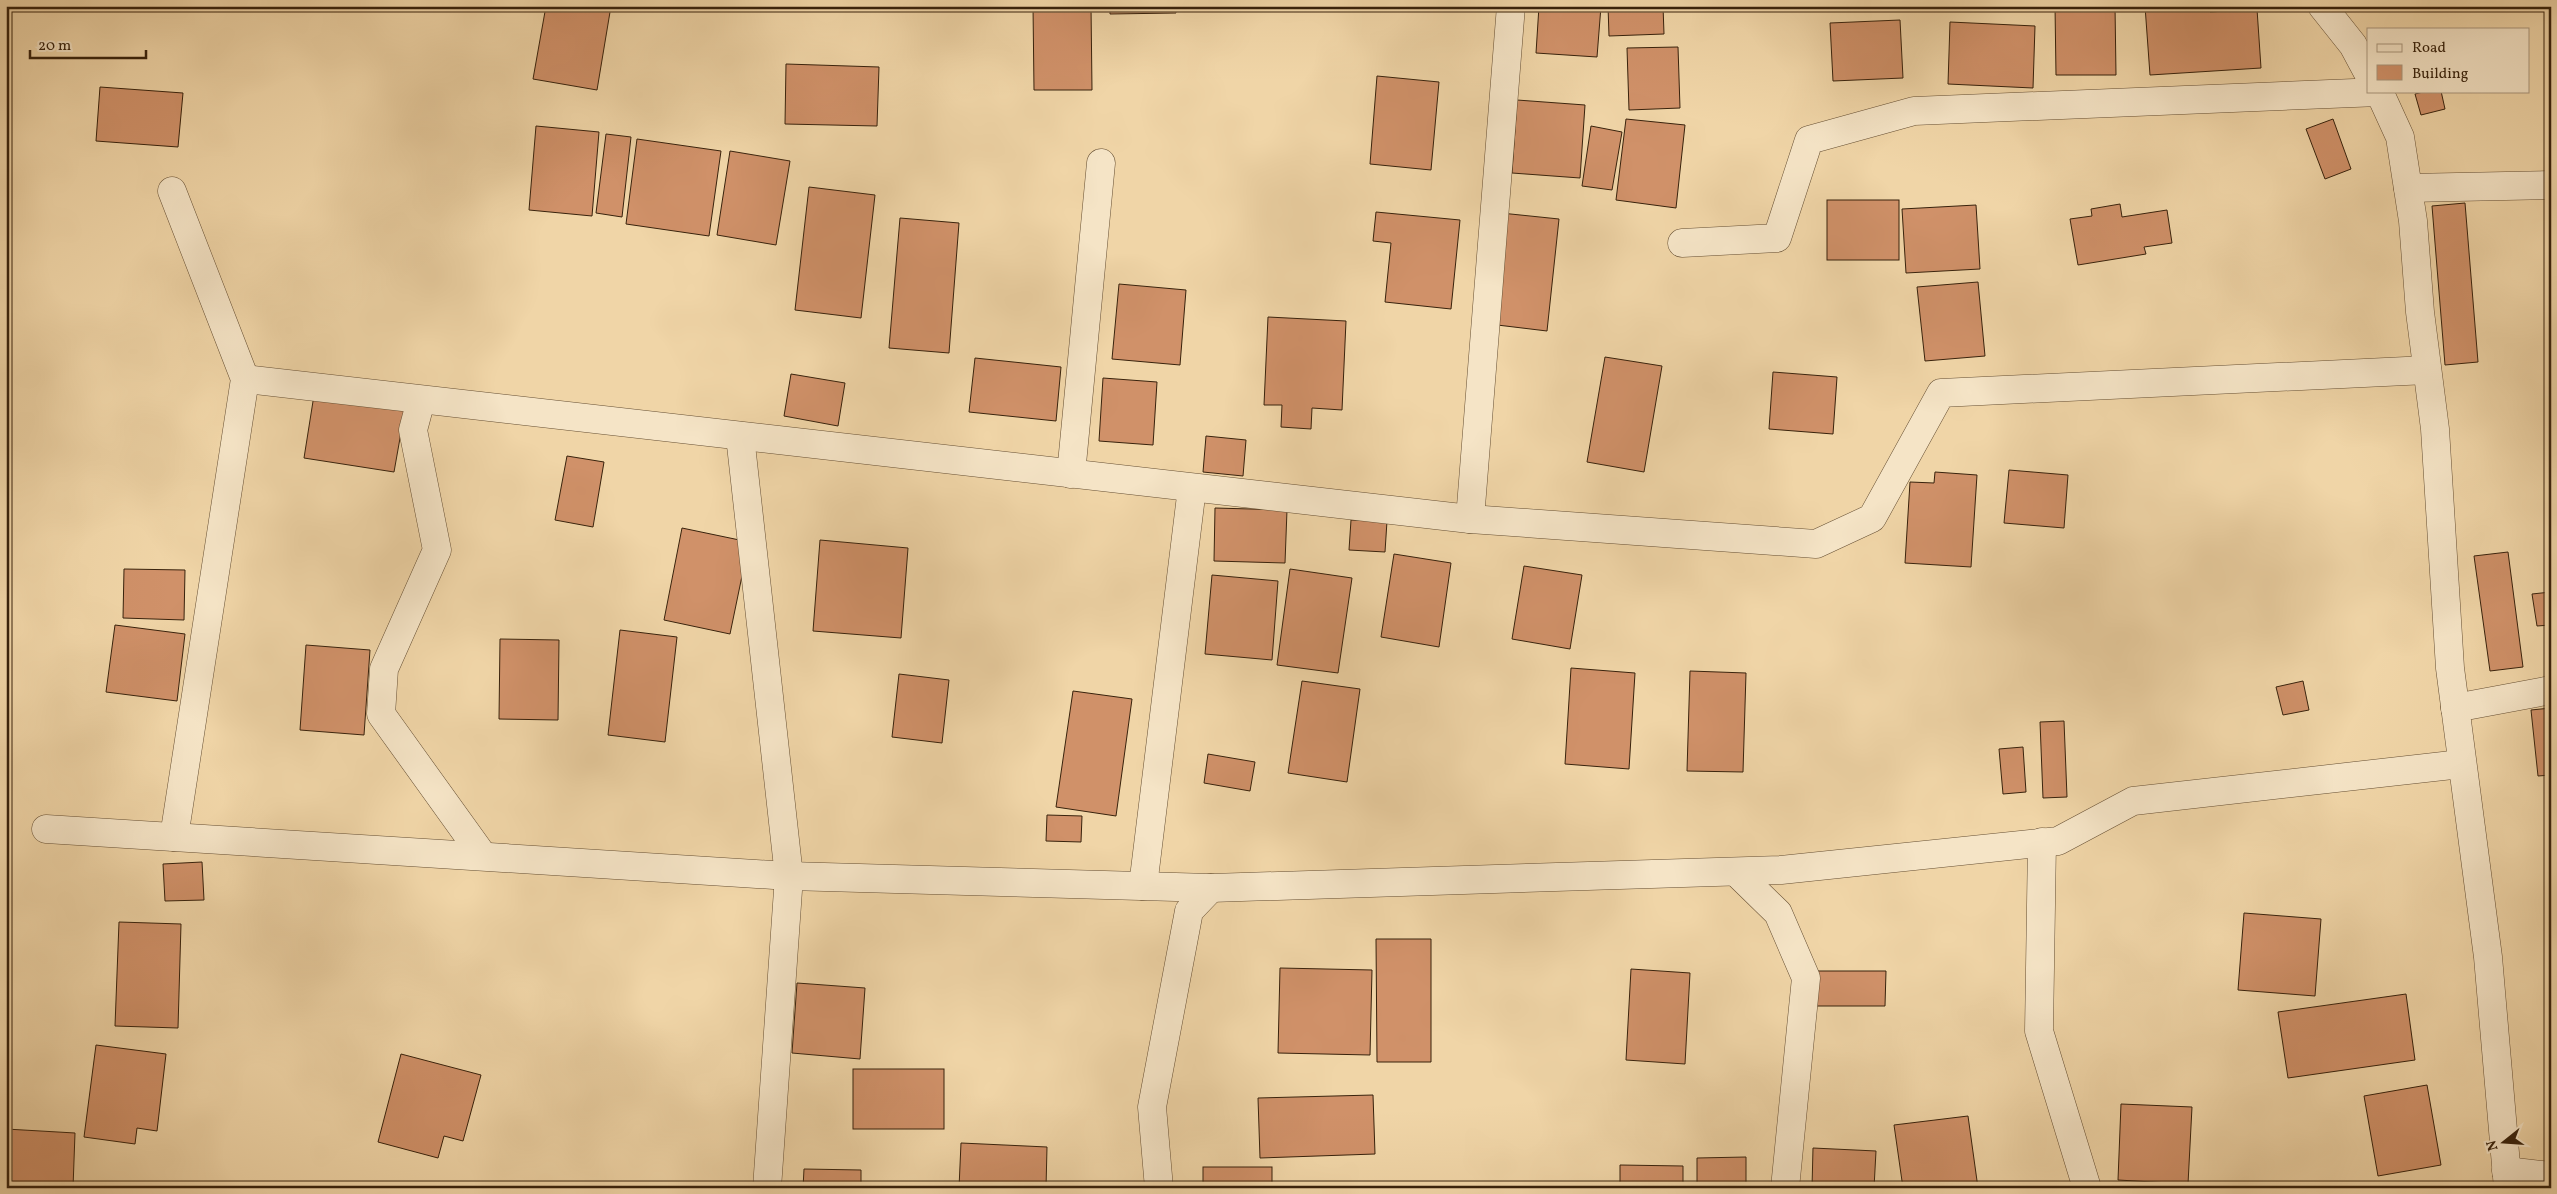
<svg xmlns="http://www.w3.org/2000/svg" width="2557" height="1194" font-family="Vollkorn,serif">
  <rect width="100%" height="100%" fill="#f0d5a7"/>
  <filter id="stains"><feTurbulence type="fractalNoise" baseFrequency=".004" numOctaves="4"/><feColorMatrix values="0 0 0 0 .2 0 0 0 0 .09 0 0 0 0 .02 0 0 0 .5 -.17"/></filter>
  <radialGradient id="worn" r=".72"><stop offset=".6" stop-color="#630" stop-opacity="0"/><stop offset="1" stop-color="#630" stop-opacity=".3"/></radialGradient>
  <!-- building -->
  <g fill="#d09169" stroke="#38220c">
    <path d="M 546,6 L 611,6 L 597,90 L 533,79 Z"/>
    <path d="M 1033,6 L 1091,6 L 1092,90 L 1034,90 Z"/>
    <path d="M 1110,6 L 1175,6 L 1176,13 L 1110,14 Z"/>
    <path d="M 1539,6 L 1601,6 L 1597,57 L 1536,53 Z"/>
    <path d="M 1608,6 L 1663,6 L 1664,34 L 1609,36 Z"/>
    <path d="M 2055,6 L 2115,6 L 2116,75 L 2056,75 Z"/>
    <path d="M 2145,6 L 2209,6 L 2210,12 L 2257,9 L 2261,68 L 2150,75 Z"/>
    <path d="M 1900,20 L 1903,78 L 1833,81 L 1830,23 Z"/>
    <path d="M 1950,22 L 2035,26 L 2033,88 L 1948,84 Z"/>
    <path d="M 1678,47 L 1680,108 L 1629,110 L 1627,48 Z"/>
    <path d="M 786,64 L 879,67 L 877,126 L 785,124 Z"/>
    <path d="M 1377,76 L 1439,82 L 1431,170 L 1370,164 Z"/>
    <path d="M 100,87 L 183,93 L 178,147 L 96,141 Z"/>
    <path d="M 2427,91 L 2441,91 L 2445,109 L 2421,115 L 2415,94 Z"/>
    <path d="M 1517,100 L 1585,105 L 1580,178 L 1512,173 Z"/>
    <path d="M 1626,119 L 1685,125 L 1676,208 L 1616,200 Z"/>
    <path d="M 2333,119 L 2351,169 L 2325,179 L 2306,129 Z"/>
    <path d="M 536,126 L 599,132 L 592,216 L 529,210 Z"/>
    <path d="M 1591,126 L 1622,132 L 1612,190 L 1582,186 Z"/>
    <path d="M 606,134 L 631,137 L 622,217 L 596,213 Z"/>
    <path d="M 637,139 L 721,151 L 709,236 L 626,224 Z"/>
    <path d="M 730,151 L 790,161 L 776,245 L 717,235 Z"/>
    <path d="M 809,187 L 875,195 L 861,318 L 795,310 Z"/>
    <rect x="1827" y="200" width="72" height="60"/>
    <path d="M 2465,203 L 2478,362 L 2445,365 L 2432,206 Z"/>
    <path d="M 2120,204 L 2122,217 L 2167,210 L 2172,243 L 2144,247 L 2146,254 L 2078,265 L 2070,219 L 2092,216 L 2091,209 Z"/>
    <path d="M 1976,205 L 1980,269 L 1906,273 L 1902,209 Z"/>
    <path d="M 1376,212 L 1460,220 L 1451,309 L 1385,302 L 1391,243 L 1373,241 Z"/>
    <path d="M 1501,213 L 1559,219 L 1547,331 L 1489,324 Z"/>
    <path d="M 900,218 L 959,223 L 949,353 L 889,348 Z"/>
    <path d="M 1978,282 L 1985,356 L 1925,361 L 1917,287 Z"/>
    <path d="M 1119,284 L 1186,290 L 1180,365 L 1112,359 Z"/>
    <path d="M 1268,317 L 1346,321 L 1342,410 L 1312,408 L 1311,429 L 1281,427 L 1282,405 L 1264,405 Z"/>
    <path d="M 1605,357 L 1662,366 L 1644,472 L 1587,462 Z"/>
    <path d="M 975,358 L 1061,367 L 1056,421 L 969,412 Z"/>
    <path d="M 1773,372 L 1837,377 L 1833,434 L 1769,429 Z"/>
    <path d="M 791,374 L 845,383 L 838,426 L 784,416 Z"/>
    <path d="M 1103,378 L 1157,382 L 1153,445 L 1099,441 Z"/>
    <path d="M 314,395 L 405,410 L 394,472 L 304,458 Z"/>
    <path d="M 1206,436 L 1246,440 L 1243,476 L 1203,472 Z"/>
    <path d="M 567,456 L 604,462 L 593,527 L 555,520 Z"/>
    <path d="M 2009,470 L 2068,475 L 2064,528 L 2004,523 Z"/>
    <path d="M 1935,472 L 1977,475 L 1971,567 L 1905,563 L 1910,482 L 1934,483 Z"/>
    <path d="M 1215,508 L 1287,510 L 1285,563 L 1214,561 Z"/>
    <path d="M 1351,520 L 1387,521 L 1385,552 L 1349,550 Z"/>
    <path d="M 682,528 L 749,542 L 730,634 L 664,620 Z"/>
    <path d="M 820,540 L 908,548 L 901,638 L 813,631 Z"/>
    <path d="M 2508,552 L 2523,667 L 2490,671 L 2474,556 Z"/>
    <path d="M 1394,554 L 1451,563 L 1439,647 L 1381,637 Z"/>
    <path d="M 1524,566 L 1582,575 L 1570,649 L 1512,639 Z"/>
    <path d="M 124,569 L 185,570 L 184,620 L 123,618 Z"/>
    <path d="M 1290,569 L 1352,578 L 1338,673 L 1277,665 Z"/>
    <path d="M 1212,575 L 1278,581 L 1272,660 L 1205,654 Z"/>
    <path d="M 2551,592 L 2551,625 L 2537,626 L 2532,594 Z"/>
    <path d="M 115,625 L 185,634 L 177,701 L 106,692 Z"/>
    <path d="M 620,630 L 677,637 L 665,742 L 608,735 Z"/>
    <path d="M 500,639 L 559,640 L 558,720 L 499,719 Z"/>
    <path d="M 306,645 L 370,650 L 364,735 L 300,730 Z"/>
    <path d="M 1571,668 L 1635,673 L 1629,769 L 1565,764 Z"/>
    <path d="M 1690,671 L 1746,673 L 1743,772 L 1687,771 Z"/>
    <path d="M 899,674 L 949,680 L 942,743 L 892,737 Z"/>
    <path d="M 1302,681 L 1360,689 L 1347,782 L 1288,773 Z"/>
    <path d="M 2303,681 L 2309,710 L 2283,715 L 2276,687 Z"/>
    <path d="M 1073,691 L 1132,699 L 1116,816 L 1056,807 Z"/>
    <path d="M 2551,708 L 2551,775 L 2538,776 L 2531,710 Z"/>
    <path d="M 2064,721 L 2067,797 L 2043,798 L 2040,722 Z"/>
    <path d="M 2023,747 L 2026,792 L 2003,794 L 1999,749 Z"/>
    <path d="M 1208,754 L 1255,762 L 1250,791 L 1204,783 Z"/>
    <path d="M 1047,815 L 1082,816 L 1081,842 L 1046,841 Z"/>
    <path d="M 202,862 L 204,900 L 165,901 L 163,864 Z"/>
    <path d="M 2244,913 L 2321,919 L 2315,996 L 2238,990 Z"/>
    <path d="M 119,922 L 181,924 L 178,1028 L 115,1026 Z"/>
    <path d="M 1376,939 L 1431,939 L 1431,1062 L 1377,1062 Z"/>
    <path d="M 1280,968 L 1372,970 L 1370,1055 L 1278,1053 Z"/>
    <path d="M 1631,969 L 1690,973 L 1685,1064 L 1626,1060 Z"/>
    <path d="M 1817,971 L 1886,971 L 1885,1006 L 1817,1006 Z"/>
    <path d="M 797,983 L 865,988 L 860,1059 L 792,1053 Z"/>
    <path d="M 2406,994 L 2415,1060 L 2288,1078 L 2278,1012 Z"/>
    <path d="M 96,1045 L 166,1054 L 157,1131 L 137,1128 L 135,1144 L 84,1137 Z"/>
    <path d="M 401,1054 L 481,1075 L 463,1141 L 444,1136 L 438,1158 L 378,1142 Z"/>
    <rect x="853" y="1069" width="91" height="60"/>
    <path d="M 2427,1085 L 2441,1165 L 2378,1176 L 2364,1096 Z"/>
    <path d="M 1373,1095 L 1375,1154 L 1260,1158 L 1258,1098 Z"/>
    <path d="M 2121,1104 L 2192,1107 L 2188,1184 L 2118,1180 Z"/>
    <path d="M 1968,1116 L 1978,1188 L 1903,1188 L 1894,1125 Z"/>
    <path d="M 6,1129 L 75,1133 L 73,1188 L 6,1188 Z"/>
    <path d="M 961,1143 L 1047,1147 L 1046,1188 L 959,1188 Z"/>
    <path d="M 1813,1148 L 1876,1151 L 1874,1188 L 1812,1188 Z"/>
    <path d="M 1746,1157 L 1746,1188 L 1697,1188 L 1697,1158 Z"/>
    <path d="M 1620,1165 L 1683,1166 L 1683,1188 L 1620,1188 Z"/>
    <rect x="1203" y="1167" width="69" height="21"/>
    <path d="M 804,1169 L 861,1170 L 861,1188 L 803,1188 Z"/>
  </g>
  <g fill="none" stroke-linecap="round" stroke-linejoin="round">
    <!-- minor casing -->
    <g stroke="#664f33" stroke-width="29">
      <g id="minor">
        <path d="M 2322,6 L 2353,45 L 2368,73"/>
        <path d="M 2379,91 L 2400,137 L 2413,221 L 2420,312 L 2435,429 L 2450,668 L 2488,957 L 2508,1188"/>
        <path d="M 2408,188 L 2551,185"/>
        <path d="M 172,191 L 245,379 L 174,837"/>
        <path d="M 1682,243 L 1777,238 L 1809,140 L 1914,111 L 2379,92"/>
        <path d="M 245,379 L 1470,519 L 1816,544 L 1872,518 L 1941,393 L 2427,370"/>
        <path d="M 421,400 L 413,430 L 437,550 L 384,669 L 381,714 L 483,856"/>
        <path d="M 740,436 L 789,876 L 767,1188"/>
        <path d="M 1071,474 L 1101,163"/>
        <path d="M 1470,519 L 1511,6"/>
        <path d="M 2455,708 L 2551,690"/>
        <path d="M 46,829 L 789,876 L 1211,888 L 1781,870 L 2058,841 L 2133,801 L 2461,764"/>
        <path d="M 2042,842 L 2039,1031 L 2087,1188"/>
        <path d="M 1736,872 L 1778,913 L 1806,978 L 1785,1188"/>
        <path d="M 1143,886 L 1192,488"/>
        <path d="M 2506,1171 L 2551,1176"/>
        <path d="M 1159,1188 L 1152,1107 L 1189,911 L 1211,888"/>
      </g>
    </g>
    <!-- minor -->
    <use href="#minor" stroke="#f5e4c6" stroke-width="28"/>
  </g>
  <!-- margin -->
  <rect width="2557" height="1194" fill="none" stroke="#f0d5a7" stroke-width="25"/>
  <rect x="8" y="8" width="2542" height="1179" fill="none" stroke="#38220c" stroke-width="2.5"/>
  <rect x="12" y="12" width="2532" height="1169" fill="none" stroke="#38220c"/>
  <!-- legend -->
  <rect x="2367" y="28" width="162" height="65" fill="#f5e4c6" stroke="#a9967c"/>
  <rect x="2377" y="44" width="25" height="8" fill="#f5e4c6" stroke="#a9967c"/>
  <text x="2412" y="52" font-size="15" fill="#38220c">Road</text>
  <rect x="2377" y="65" width="25" height="15" fill="#d09169" stroke="#a9967c"/>
  <text x="2412" y="78" font-size="15" fill="#38220c">Building</text>
  <!-- north arrow -->
  <g transform="translate(2504 1142) rotate(253)" stroke="#f5e4c6" stroke-width="4" paint-order="stroke">
  <path d="M0-4L9 19L0 12L-9 19Z" fill="#38220c"/>
  <text y="-8" font-size="14" font-weight="bold" text-anchor="middle" fill="#38220c">N</text>
  </g>
  <!-- scale -->
  <path d="M30 50v8h116v-8" fill="none" stroke="#38220c" stroke-width="2.5"/>
  <text x="38" y="50" font-size="15" fill="#38220c" stroke="#f5e4c6" stroke-width="4" paint-order="stroke">20 m</text>
  <rect width="100%" height="100%" filter="url(#stains)"/>
  <rect width="100%" height="100%" fill="url(#worn)"/>
</svg>
